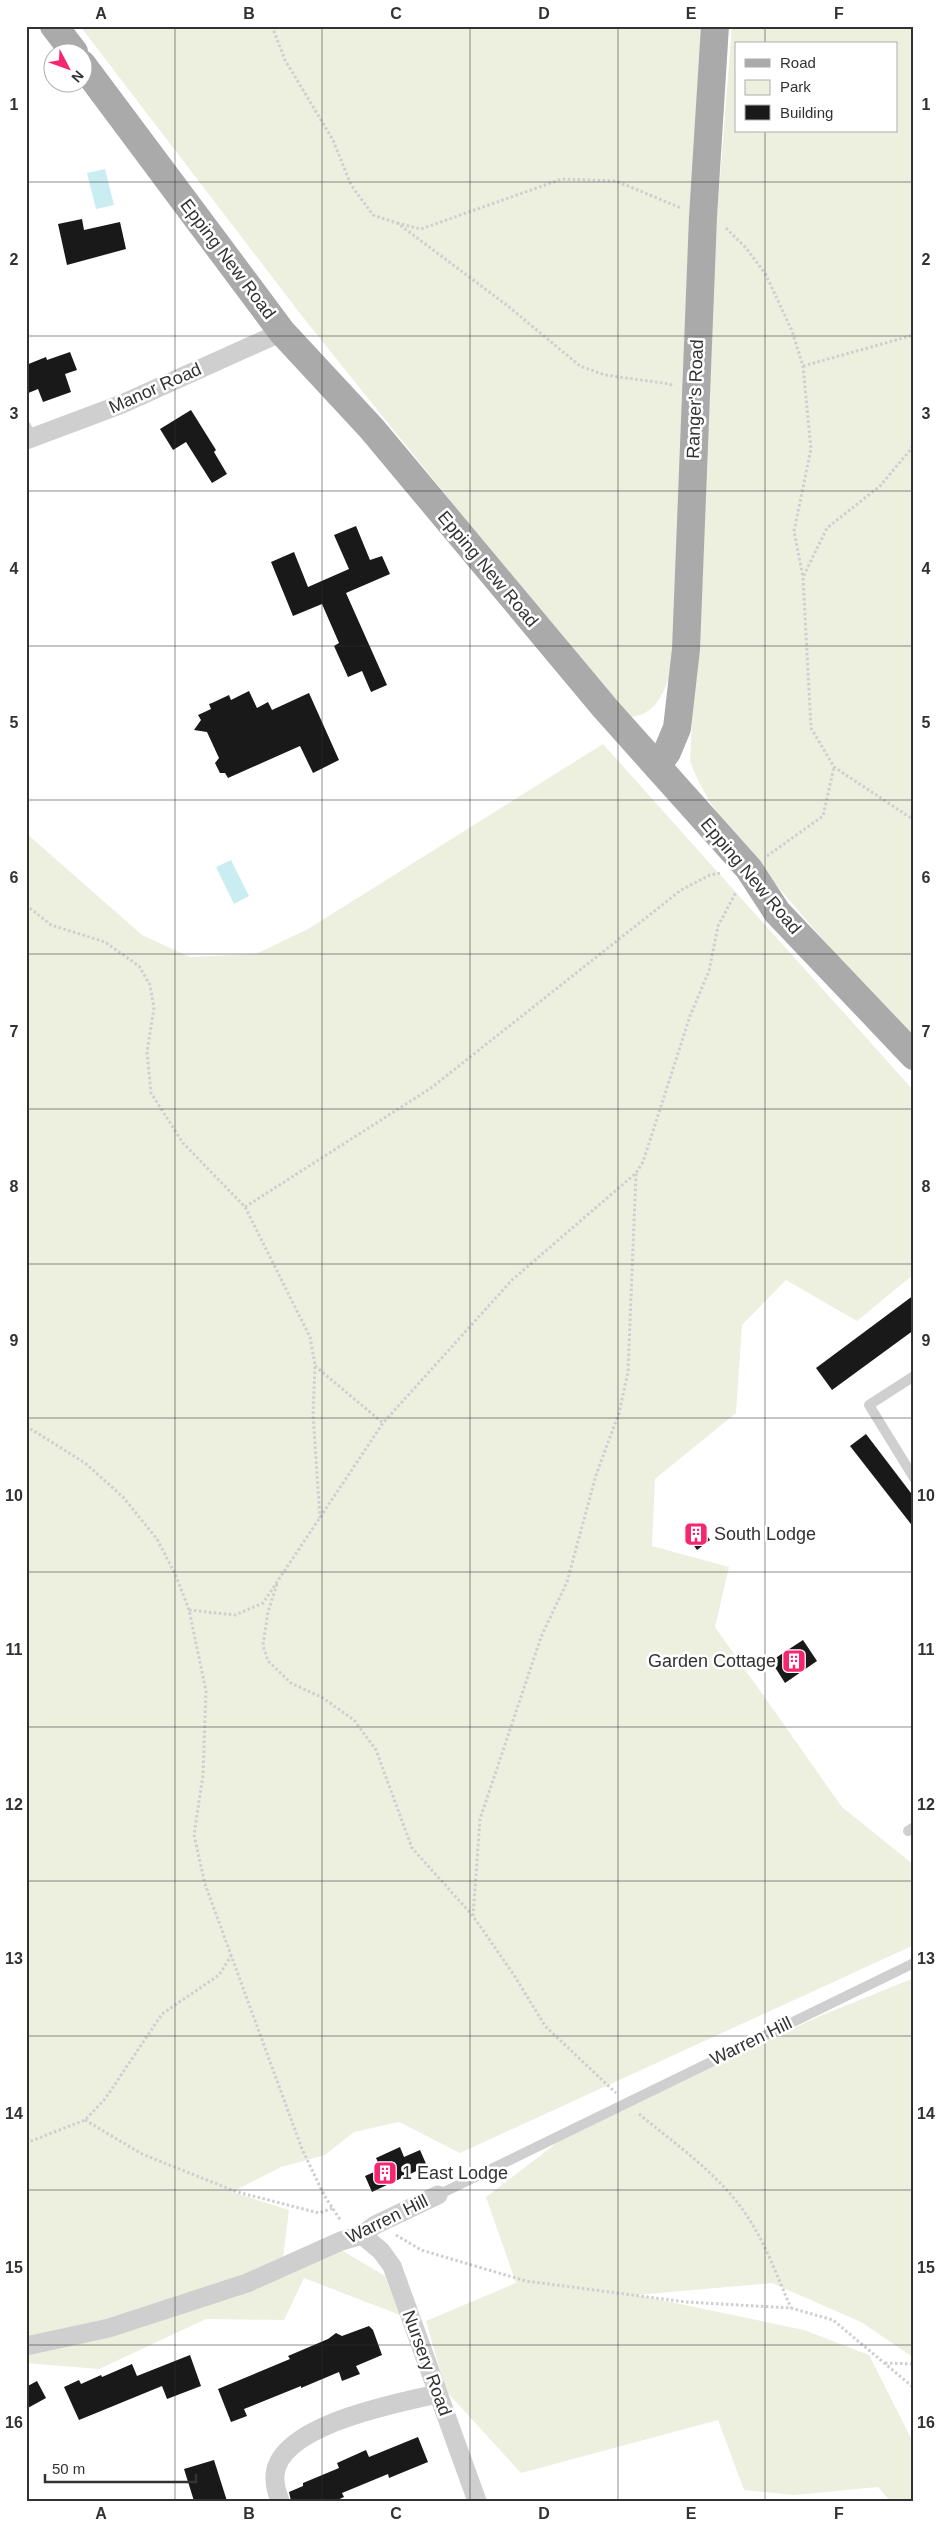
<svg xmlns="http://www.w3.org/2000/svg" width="940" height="2527" font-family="Helvetica,sans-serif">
  <rect width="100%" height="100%" fill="#fff"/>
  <!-- green -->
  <g fill="#edf0df" fill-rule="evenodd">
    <path d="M 80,26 L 705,26 L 671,673 C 663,694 656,714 631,717 L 615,706 L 302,316 Z"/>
    <path d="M 732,26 L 914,26 L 914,1043 C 868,992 823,940 779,888 C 745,848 708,811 690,761 L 714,253 ZM 736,44 L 896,44 L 896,131 L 736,131 Z"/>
    <path d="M 603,744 L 914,1091 L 914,1274 L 857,1321 L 786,1280 L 742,1325 L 736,1413 L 655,1479 L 652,1546 L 729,1567 L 715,1627 L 842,1807 L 914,1865 L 914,1945 L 460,2153 L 399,2122 L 354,2132 L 325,2155 L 281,2167 L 232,2192 L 289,2210 L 283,2258 L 333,2245 L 385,2276 L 400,2315 L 304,2278 L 284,2320 L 206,2319 L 99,2369 L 26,2363 L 26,833 L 142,935 L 190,957 L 256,954 L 308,929 Z"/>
    <path d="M 914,1978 L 914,2358 L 861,2322 L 772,2283 L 637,2295 L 804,2330 L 869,2355 L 914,2444 L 914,2501 L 890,2501 L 878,2487 L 794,2495 L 744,2490 L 718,2420 L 521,2473 L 446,2391 L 426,2321 L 516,2283 L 486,2197 L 571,2132 L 820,2016 Z"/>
  </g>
  <!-- water -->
  <g fill="#caedf1">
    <path d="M 105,169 L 114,205 L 96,209 L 87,173 Z"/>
    <path d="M 231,860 L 249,896 L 234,904 L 216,867 Z"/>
  </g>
  <!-- building -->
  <g fill="#191919">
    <path d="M 82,219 L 84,230 L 120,222 L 126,249 L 67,265 L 58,224 Z"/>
    <path d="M 70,352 L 77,370 L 65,374 L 71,392 L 43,402 L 38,389 L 26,394 L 26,365 L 46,357 L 47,360 Z"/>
    <path d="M 191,410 L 216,450 L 214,452 L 227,474 L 212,483 L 186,442 L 173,450 L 160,429 Z"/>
    <path d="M 356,526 L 370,560 L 382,556 L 390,574 L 346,593 L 387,685 L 371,692 L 362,671 L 348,677 L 334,646 L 339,643 L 322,604 L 293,616 L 271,562 L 294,552 L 308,587 L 349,569 L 334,535 Z"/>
    <path d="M 249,691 L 257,708 L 268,702 L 272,710 L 309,693 L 339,760 L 313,773 L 300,746 L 228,778 L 225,773 L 220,773 L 215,763 L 219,758 L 207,732 L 194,730 L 201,720 L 198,715 L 211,709 L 209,704 L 212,703 L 229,695 L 231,700 Z"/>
    <path d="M 914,1295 L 914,1330 L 832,1390 L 816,1368 Z"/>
    <path d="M 866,1434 L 914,1497 L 914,1528 L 850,1446 Z"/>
    <path d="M 699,1525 L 710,1540 L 697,1550 L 686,1534 Z"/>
    <path d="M 803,1640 L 817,1661 L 785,1683 L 771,1661 Z"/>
    <path d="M 400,2147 L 404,2157 L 420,2150 L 427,2166 L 372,2192 L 365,2176 L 381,2169 L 376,2158 Z"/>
    <path d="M 369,2326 L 373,2330 L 382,2355 L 356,2366 L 360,2374 L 342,2381 L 339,2372 L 301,2388 L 301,2386 L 244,2409 L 247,2416 L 231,2422 L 218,2389 L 290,2359 L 288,2356 L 328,2339 L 336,2333 L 342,2336 Z"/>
    <path d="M 190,2355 L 201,2386 L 167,2399 L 162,2386 L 79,2420 L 64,2387 L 79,2380 L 81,2384 L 101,2375 L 102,2377 L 132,2364 L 137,2376 Z"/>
    <path d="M 37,2381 L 46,2398 L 26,2409 L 26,2387 Z"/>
    <path d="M 418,2437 L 428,2462 L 389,2478 L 388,2474 L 342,2493 L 344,2497 L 335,2501 L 291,2501 L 289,2492 L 303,2486 L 303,2483 L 339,2468 L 337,2463 L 366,2450 L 369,2457 Z"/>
    <path d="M 214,2460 L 227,2501 L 194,2501 L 184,2469 Z"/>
  </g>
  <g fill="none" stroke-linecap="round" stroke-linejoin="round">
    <!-- path -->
    <g stroke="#cfcfcf" stroke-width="3" stroke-dasharray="2.5 2.5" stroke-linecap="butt">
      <path d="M 272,26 L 285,60 L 333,140 L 351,185 L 373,215 L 397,223 L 412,234 L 508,306 L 580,366 L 605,375 L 670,384 L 673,387"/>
      <path d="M 397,223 L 421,229 L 562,179 L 616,181 L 681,208"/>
      <path d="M 726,228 L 747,249 L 766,275 L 792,331 L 803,366 L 811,449 L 794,531 L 803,577"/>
      <path d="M 803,366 L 914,335"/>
      <path d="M 914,441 L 911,449 L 880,486 L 827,528 L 803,577 L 811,728 L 834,767 L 914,820"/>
      <path d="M 767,856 L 823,816 L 834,767"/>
      <path d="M 26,905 L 51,925 L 105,942 L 139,966 L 150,985 L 154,1008 L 147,1052 L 151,1093 L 183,1143 L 245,1207 L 310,1337 L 315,1365 L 313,1414 L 320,1518"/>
      <path d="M 245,1207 L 431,1088 L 681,890 L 710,875 L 721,873"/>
      <path d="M 315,1366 L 383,1423"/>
      <path d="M 26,1426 L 85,1463 L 123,1497 L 157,1539 L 176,1576 L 189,1610 L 206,1691 L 203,1775 L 194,1835 L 205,1884 L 302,2149 L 324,2195 L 341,2221"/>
      <path d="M 277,1584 L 268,1612 L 263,1645 L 268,1661 L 291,1683 L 323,1698 L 354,1720 L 376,1750 L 412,1848 L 473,1916 L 514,1975 L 545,2026 L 616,2093"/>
      <path d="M 189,1610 L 235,1615 L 263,1603 L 383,1423 L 512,1280 L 636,1173 L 643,1162 L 690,1016 L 709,971 L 718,926 L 736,892"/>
      <path d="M 473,1916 L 480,1819 L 541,1637 L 567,1582 L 596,1475 L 619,1413 L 628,1372 L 636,1173"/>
      <path d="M 639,2114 C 674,2143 713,2170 740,2206 C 763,2236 776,2274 791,2308"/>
      <path d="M 85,2120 L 142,2154 L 237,2192 L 319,2213 L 333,2208"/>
      <path d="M 26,2143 L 85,2120 L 105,2099 L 162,2014 L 219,1975 L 231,1956"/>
      <path d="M 396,2235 L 421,2250 L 526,2281 L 686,2302 L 791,2308 L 833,2320 L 914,2388"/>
      <path d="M 885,2363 L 914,2364"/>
    </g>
    <!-- service -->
    <g stroke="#cfcfcf" stroke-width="10">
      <path d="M 26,426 L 32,438"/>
      <path d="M 914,1376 L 869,1405 L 914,1478"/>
      <path d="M 908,1831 L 914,1827"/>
      <path d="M 438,2195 L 914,1963"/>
    </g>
    <!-- minor -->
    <g stroke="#cfcfcf" stroke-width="19">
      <path d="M 26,440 L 122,404 L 282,332"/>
      <path d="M 362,2235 L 381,2251 L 392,2266 L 477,2501"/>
      <path d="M 26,2346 L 109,2328 L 247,2283 L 341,2241 L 362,2235 L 375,2225 L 438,2195"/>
      <path d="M 280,2501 C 277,2493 274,2484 275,2475 C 279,2425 397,2403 437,2394"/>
    </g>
    <!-- primary -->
    <g stroke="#aaa" stroke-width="28">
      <path d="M 54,26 L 74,52"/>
      <path d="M 82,64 L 282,332 L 372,429 L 605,708 L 749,869 L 777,912 L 914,1056"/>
      <path d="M 657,766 L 667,752 L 677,728 L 686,649 L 703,217 L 715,26"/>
    </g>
  </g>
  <!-- grid -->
  <path fill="none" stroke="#323232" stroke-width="1" stroke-opacity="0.55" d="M 175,26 L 175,2501M 322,26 L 322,2501M 470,26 L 470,2501M 618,26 L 618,2501M 765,26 L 765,44M 765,131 L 765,2501M 26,182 L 914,182M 26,336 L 914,336M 26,491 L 914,491M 26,646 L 914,646M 26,800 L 914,800M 26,954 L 914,954M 26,1109 L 914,1109M 26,1264 L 914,1264M 26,1418 L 914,1418M 26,1572 L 914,1572M 26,1727 L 914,1727M 26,1881 L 914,1881M 26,2036 L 914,2036M 26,2190 L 914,2190M 26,2345 L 914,2345"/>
  <!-- icons -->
  <defs>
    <g id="building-square" transform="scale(1.25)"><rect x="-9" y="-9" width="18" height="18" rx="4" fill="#f72671" stroke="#fff"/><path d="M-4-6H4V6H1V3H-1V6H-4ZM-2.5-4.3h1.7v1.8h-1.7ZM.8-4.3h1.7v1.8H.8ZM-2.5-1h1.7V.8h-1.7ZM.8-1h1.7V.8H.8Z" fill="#fff"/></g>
  </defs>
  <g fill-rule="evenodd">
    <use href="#building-square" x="696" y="1534"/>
    <use href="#building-square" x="794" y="1661"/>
    <use href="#building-square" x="385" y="2173"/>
  </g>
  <g text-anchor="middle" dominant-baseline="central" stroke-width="5" stroke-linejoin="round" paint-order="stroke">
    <!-- street labels -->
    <g font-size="18" fill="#323232" stroke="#fff">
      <text transform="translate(228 259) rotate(53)">Epping New Road</text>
      <text transform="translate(155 388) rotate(-24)">Manor Road</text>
      <text transform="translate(695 399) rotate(-88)">Ranger's Road</text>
      <text transform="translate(488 569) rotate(50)">Epping New Road</text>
      <text transform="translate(751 876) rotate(50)">Epping New Road</text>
      <text transform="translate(751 2041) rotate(-26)">Warren Hill</text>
      <text transform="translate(387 2219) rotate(-26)">Warren Hill</text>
      <text transform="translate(427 2363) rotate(70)">Nursery Road</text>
    </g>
    <!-- poi labels -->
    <g font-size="18" fill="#323232" stroke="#fff" text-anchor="start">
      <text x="714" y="1534">South Lodge</text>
      <text x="776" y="1661" text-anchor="end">Garden Cottage</text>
      <text x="402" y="2173">1 East Lodge</text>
    </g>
  </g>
  <!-- border -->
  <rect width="940" height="2527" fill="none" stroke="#ffffff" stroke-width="55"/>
  <!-- legend -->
  <rect x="735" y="42" width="162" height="90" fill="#ffffff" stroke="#adadad"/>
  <rect x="745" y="59" width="25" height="8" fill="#aaaaaa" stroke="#adadad"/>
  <text x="780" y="68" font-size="15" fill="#323232">Road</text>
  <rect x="745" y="80" width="25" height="15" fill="#edf0df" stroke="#adadad"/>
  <text x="780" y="92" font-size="15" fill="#323232">Park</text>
  <rect x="745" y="105" width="25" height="15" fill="#191919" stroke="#adadad"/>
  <text x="780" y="118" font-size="15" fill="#323232">Building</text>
  <!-- north arrow -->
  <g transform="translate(68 68) rotate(131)"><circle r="24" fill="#ffffff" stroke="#adadad"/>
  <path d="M0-4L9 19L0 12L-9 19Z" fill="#f72671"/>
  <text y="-8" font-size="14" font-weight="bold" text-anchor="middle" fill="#323232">N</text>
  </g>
  <!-- scale -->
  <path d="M45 2474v8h151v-8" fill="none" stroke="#323232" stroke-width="2.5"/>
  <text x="52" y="2474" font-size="15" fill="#323232" stroke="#ffffff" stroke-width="4" paint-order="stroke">50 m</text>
  <rect x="28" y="28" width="884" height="2472" fill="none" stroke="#323232" stroke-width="2"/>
  <g font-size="16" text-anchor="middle" font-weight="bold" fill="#323232">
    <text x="101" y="19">A</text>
    <text x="249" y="19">B</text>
    <text x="396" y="19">C</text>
    <text x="544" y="19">D</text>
    <text x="691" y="19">E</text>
    <text x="839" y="19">F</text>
    <text x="14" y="110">1</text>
    <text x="926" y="110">1</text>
    <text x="14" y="265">2</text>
    <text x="926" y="265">2</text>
    <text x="14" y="419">3</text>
    <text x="926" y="419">3</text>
    <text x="14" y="574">4</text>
    <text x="926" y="574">4</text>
    <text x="14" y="728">5</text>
    <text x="926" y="728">5</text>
    <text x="14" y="883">6</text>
    <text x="926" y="883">6</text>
    <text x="14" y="1037">7</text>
    <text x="926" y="1037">7</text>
    <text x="14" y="1192">8</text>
    <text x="926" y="1192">8</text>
    <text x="14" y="1346">9</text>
    <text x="926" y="1346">9</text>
    <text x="14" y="1501">10</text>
    <text x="926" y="1501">10</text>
    <text x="14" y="1655">11</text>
    <text x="926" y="1655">11</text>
    <text x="14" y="1810">12</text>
    <text x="926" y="1810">12</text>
    <text x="14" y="1964">13</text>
    <text x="926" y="1964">13</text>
    <text x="14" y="2119">14</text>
    <text x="926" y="2119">14</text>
    <text x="14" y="2273">15</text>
    <text x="926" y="2273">15</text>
    <text x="14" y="2428">16</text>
    <text x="926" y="2428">16</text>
    <text x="101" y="2519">A</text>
    <text x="249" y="2519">B</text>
    <text x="396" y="2519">C</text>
    <text x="544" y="2519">D</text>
    <text x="691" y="2519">E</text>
    <text x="839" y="2519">F</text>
  </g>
</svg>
